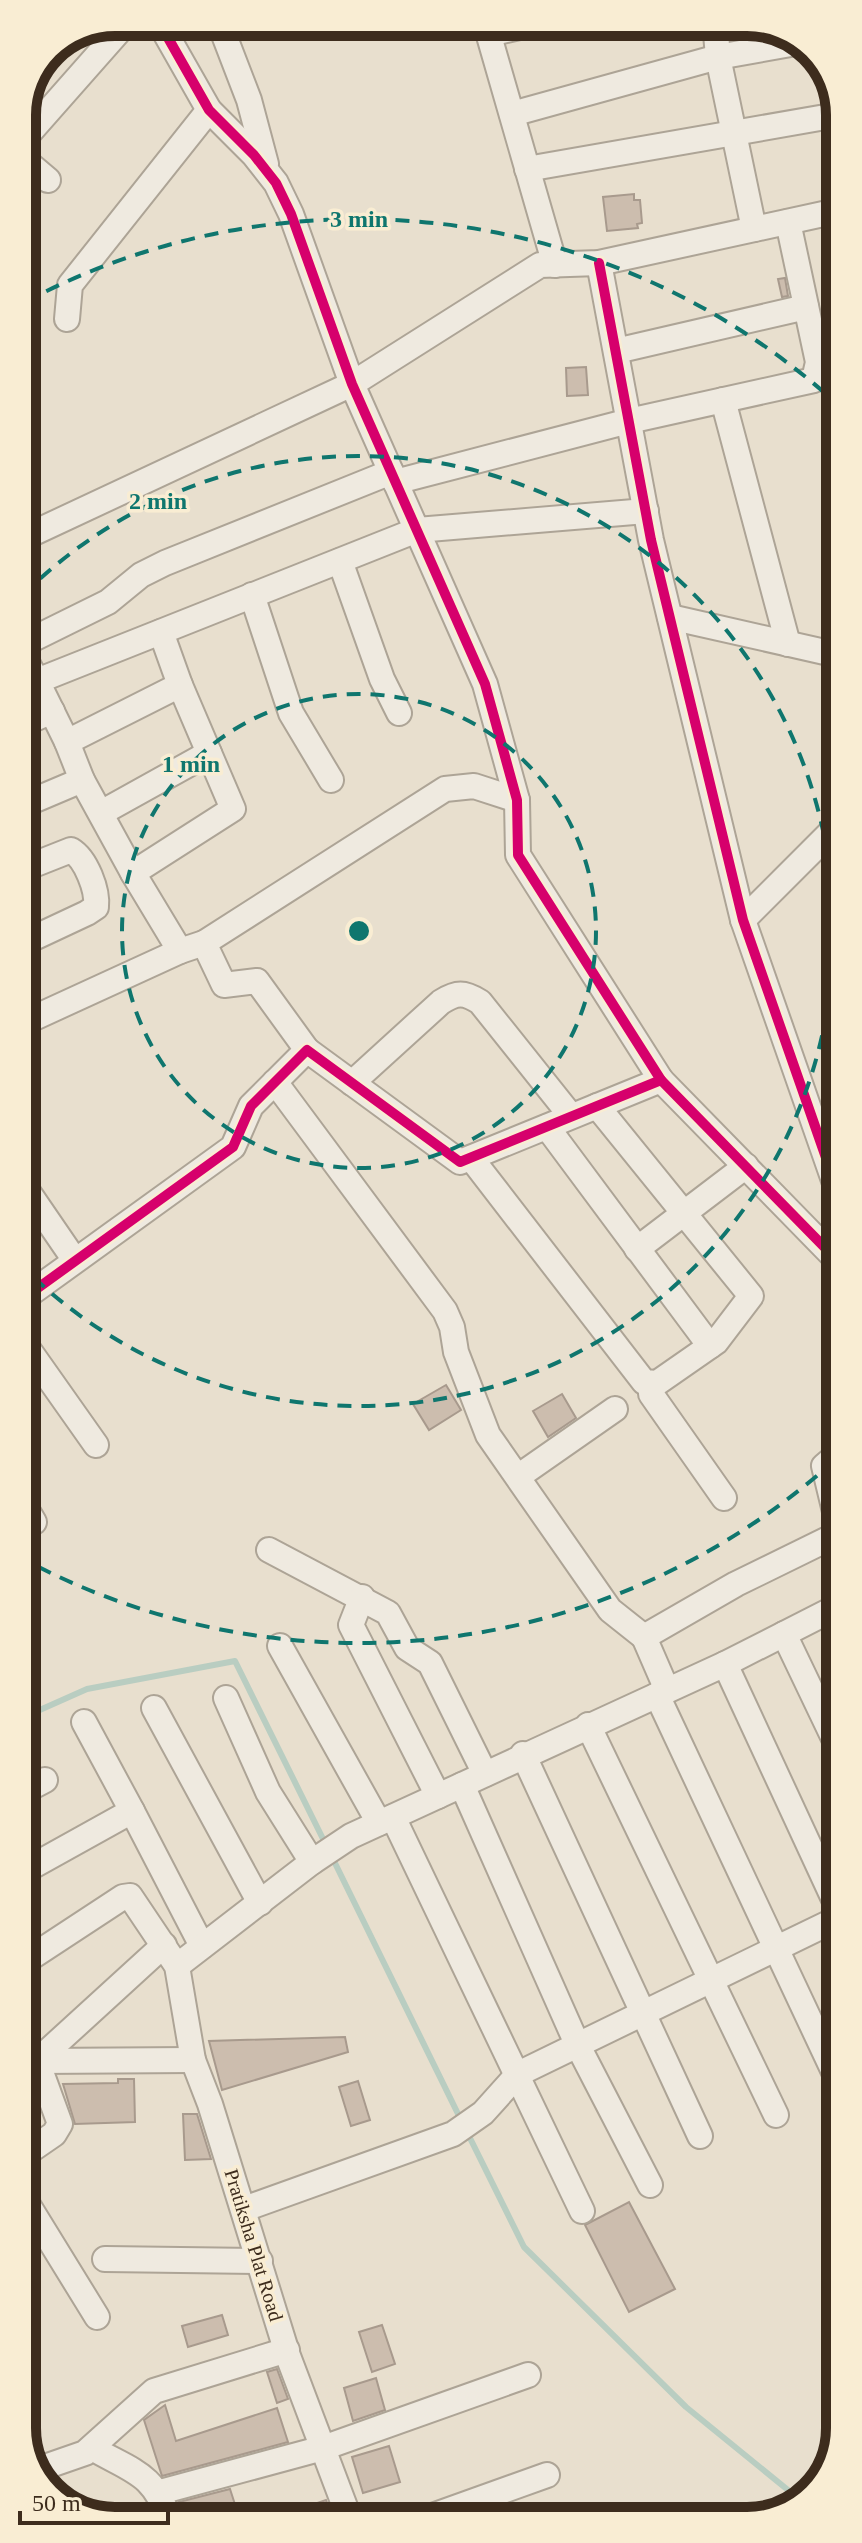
<svg xmlns="http://www.w3.org/2000/svg" width="862" height="2543" font-family="'Times New Roman',serif">
  <rect width="100%" height="100%" fill="#e8dfce"/>
  <g fill="none" stroke-linecap="round" stroke-linejoin="round">
    <!-- stream -->
    <g stroke="#b9cdc1" stroke-width="6">
      <path d="M 24,1717 L 87,1689 L 235,1661 L 327,1847"/>
      <path d="M 332,1857 L 461,2120"/>
      <path d="M 466,2130 L 524,2247 L 686,2407 L 799,2499"/>
    </g>
  </g>
  <!-- building -->
  <g fill="#ccbdae" stroke="#a89a8d" stroke-width="2">
    <path d="M 634,194 L 634,200 L 640,200 L 642,223 L 637,224 L 638,228 L 607,231 L 603,197 Z"/>
    <path d="M 785,278 L 788,296 L 782,297 L 778,279 Z"/>
    <path d="M 586,367 L 588,395 L 567,396 L 566,368 Z"/>
    <path d="M 446,1385 L 461,1410 L 429,1430 L 413,1404 Z"/>
    <path d="M 562,1394 L 576,1418 L 548,1437 L 533,1411 Z"/>
    <path d="M 345,2037 L 348,2052 L 222,2090 L 209,2041 Z"/>
    <path d="M 118,2079 L 134,2079 L 135,2122 L 75,2124 L 63,2084 L 118,2083 Z"/>
    <path d="M 358,2081 L 370,2120 L 351,2126 L 339,2087 Z"/>
    <path d="M 183,2114 L 197,2114 L 211,2159 L 185,2160 Z"/>
    <path d="M 629,2202 L 675,2289 L 629,2312 L 585,2225 Z"/>
    <path d="M 222,2315 L 228,2335 L 188,2347 L 182,2326 Z"/>
    <path d="M 382,2325 L 395,2364 L 372,2372 L 359,2332 Z"/>
    <path d="M 277,2369 L 288,2399 L 277,2403 L 267,2372 Z"/>
    <path d="M 376,2378 L 385,2410 L 353,2421 L 344,2388 Z"/>
    <path d="M 165,2405 L 176,2441 L 277,2408 L 288,2442 L 162,2476 L 144,2420 Z"/>
    <path d="M 389,2446 L 400,2482 L 363,2493 L 352,2457 Z"/>
    <path d="M 230,2489 L 240,2520 L 185,2520 L 179,2502 Z"/>
    <path d="M 326,2500 L 334,2520 L 276,2520 L 276,2517 Z"/>
  </g>
  <g fill="none" stroke-linecap="round" stroke-linejoin="round">
    <!-- street casing -->
    <g stroke="#ada496" stroke-width="28">
      <g id="street">
        <path d="M 159,22 L 209,110 L 254,155 L 276,183 L 291,214 L 352,384 L 485,684 L 517,800 L 518,855 L 661,1080"/>
        <path d="M 219,22 L 249,100 L 266,164"/>
        <path d="M 485,22 L 555,265"/>
        <path d="M 715,22 L 718,57 L 754,229"/>
        <path d="M 489,34 L 541,22"/>
        <path d="M 512,114 L 718,57 L 802,42"/>
        <path d="M 22,141 L 127,22"/>
        <path d="M 22,158 L 48,180"/>
        <path d="M 527,169 L 837,115"/>
        <path d="M 599,263 L 651,540 L 743,920 L 838,1192"/>
        <path d="M 67,319 L 70,285 L 209,110"/>
        <path d="M 616,351 L 806,307"/>
        <path d="M 723,400 L 788,644"/>
        <path d="M 395,482 L 629,421 L 814,380 L 818,362 L 788,222"/>
        <path d="M 23,538 L 352,384 L 540,265 L 599,263 L 837,211"/>
        <path d="M 340,561 L 382,679 L 399,713"/>
        <path d="M 252,595 L 291,713 L 331,780"/>
        <path d="M 670,617 L 838,655"/>
        <path d="M 23,644 L 108,602 L 141,575 L 165,563 L 391,472"/>
        <path d="M 23,655 L 37,681 L 417,530 L 646,511"/>
        <path d="M 37,681 L 67,742 L 180,685 L 161,632"/>
        <path d="M 180,685 L 233,809 L 133,873 L 180,951 L 204,943"/>
        <path d="M 23,724 L 52,711"/>
        <path d="M 67,742 L 82,780 L 133,873"/>
        <path d="M 23,805 L 82,780"/>
        <path d="M 101,813 L 209,753"/>
        <path d="M 23,869 L 71,850 C 86,859 98,890 96,907 L 87,913 L 23,943"/>
        <path d="M 743,920 L 838,825"/>
        <path d="M 23,1023 L 180,951"/>
        <path d="M 307,1050 L 257,981 L 224,985 L 204,943 L 445,789 L 474,786 L 517,800"/>
        <path d="M 275,1082 L 445,1311 L 452,1327 L 456,1352 L 488,1435 L 610,1610 L 644,1637"/>
        <path d="M 352,1083 L 441,1002 C 457,992 464,992 480,1002 L 571,1116"/>
        <path d="M 547,1127 L 710,1346"/>
        <path d="M 471,1158 L 644,1382 L 657,1383 L 716,1342 L 751,1296 L 597,1106"/>
        <path d="M 24,1186 L 74,1259"/>
        <path d="M 637,1249 L 746,1166"/>
        <path d="M 24,1298 L 233,1147 L 251,1106 L 307,1050 L 460,1162 L 661,1080 L 838,1261"/>
        <path d="M 24,1343 L 96,1445"/>
        <path d="M 651,1385 L 651,1394 L 724,1498"/>
        <path d="M 519,1476 L 615,1409"/>
        <path d="M 24,1505 L 34,1522"/>
        <path d="M 269,1550 L 388,1613 L 407,1648 L 430,1663 L 485,1774"/>
        <path d="M 362,1597 L 351,1625 L 438,1796"/>
        <path d="M 784,1634 L 839,1749"/>
        <path d="M 280,1646 L 379,1823"/>
        <path d="M 725,1664 L 839,1910"/>
        <path d="M 667,1690 L 644,1637 L 736,1584 L 834,1536 L 838,1524 L 824,1466 L 839,1453"/>
        <path d="M 657,1695 L 835,2074"/>
        <path d="M 226,1698 L 268,1792 L 312,1862"/>
        <path d="M 154,1708 L 260,1903"/>
        <path d="M 84,1722 L 132,1811"/>
        <path d="M 588,1725 L 776,2115"/>
        <path d="M 523,1754 L 700,2136"/>
        <path d="M 462,1785 L 577,2044 L 650,2185"/>
        <path d="M 24,1791 L 45,1780"/>
        <path d="M 393,1817 L 582,2211"/>
        <path d="M 24,1871 L 132,1811 L 202,1946"/>
        <path d="M 24,1962 L 123,1897 L 130,1896 L 177,1966 L 193,2060 L 210,2104 L 288,2356 L 350,2520"/>
        <path d="M 177,1966 L 312,1862 L 351,1836 L 725,1664 L 839,1606"/>
        <path d="M 25,2045 L 37,2061 L 60,2124 L 54,2134 L 25,2154"/>
        <path d="M 37,2061 L 164,1945"/>
        <path d="M 25,2077 L 37,2061 L 193,2060"/>
        <path d="M 25,2200 L 97,2317"/>
        <path d="M 244,2209 L 453,2134 L 483,2113 L 518,2074 L 839,1918"/>
        <path d="M 105,2259 L 260,2261"/>
        <path d="M 92,2448 C 133,2472 153,2472 170,2521"/>
        <path d="M 36,2470 L 85,2453 L 154,2391 L 287,2350"/>
        <path d="M 160,2492 L 323,2448 L 528,2375"/>
        <path d="M 424,2519 L 547,2475"/>
      </g>
    </g>
    <!-- street -->
    <use href="#street" stroke="#efeae0" stroke-width="24"/>
    <!-- cycleway casing -->
    <g stroke="#f9edd3" stroke-width="15">
      <g id="cycleway">
        <path d="M 159,22 L 209,110 L 254,155 L 276,183 L 291,214 L 352,384 L 485,684 L 517,800 L 518,855 L 661,1080"/>
        <path d="M 599,263 L 651,540 L 743,920 L 838,1192"/>
        <path d="M 24,1298 L 233,1147 L 251,1106 L 307,1050 L 460,1162 L 661,1080 L 838,1261"/>
      </g>
    </g>
    <!-- cycleway -->
    <use href="#cycleway" stroke="#d6006c" stroke-width="10"/>
  </g>
  <!-- distance rings -->
  <g fill="none" stroke="#0f766e" stroke-width="4" stroke-dasharray="14 10">
    <circle cx="359" cy="931" r="237"/>
    <path d="M23 595A475 475 0 1 1 26 1270"/>
    <path d="M835 1460A712 712 0 0 1 25 1560M25 302A712 712 0 0 1 835 402"/>
  </g>
  <g text-anchor="middle" dominant-baseline="central" stroke-width="7" stroke-linejoin="round" paint-order="stroke">
    <!-- street labels -->
    <g font-size="20" fill="#3d2c1d" stroke="#f9edd3">
      <text transform="translate(254 2245) rotate(73)">Pratiksha Plat Road</text>
    </g>
  </g>
  <!-- crop -->
  <path d="M0 0H862V2543H0ZM115 36H747A79 79 0 0 1 826 115V2428A79 79 0 0 1 747 2507H115A79 79 0 0 1 36 2428V115A79 79 0 0 1 115 36Z" fill="#f9edd3" fill-rule="evenodd"/>
  <path fill="none" stroke="#3d2c1d" stroke-width="10" d="M115 36H747A79 79 0 0 1 826 115V2428A79 79 0 0 1 747 2507H115A79 79 0 0 1 36 2428V115A79 79 0 0 1 115 36Z"/>
  <circle cx="359" cy="931" r="12" fill="#0f766e" stroke="#f9edd3" stroke-width="4"/>
  <g font-size="24" text-anchor="middle" font-weight="bold" fill="#0f766e" stroke="#f9edd3" stroke-width="7" stroke-linejoin="round" paint-order="stroke">
    <text x="359" y="227">3 min</text>
    <text x="158" y="509">2 min</text>
    <text x="191" y="772">1 min</text>
  </g>
  <!-- scale -->
  <path d="M20 2511v12h148v-12" fill="none" stroke="#3d2c1d" stroke-width="4"/>
  <text x="32" y="2511" font-size="24" fill="#3d2c1d" stroke="#f9edd3" stroke-width="6" paint-order="stroke">50 m</text>
</svg>
